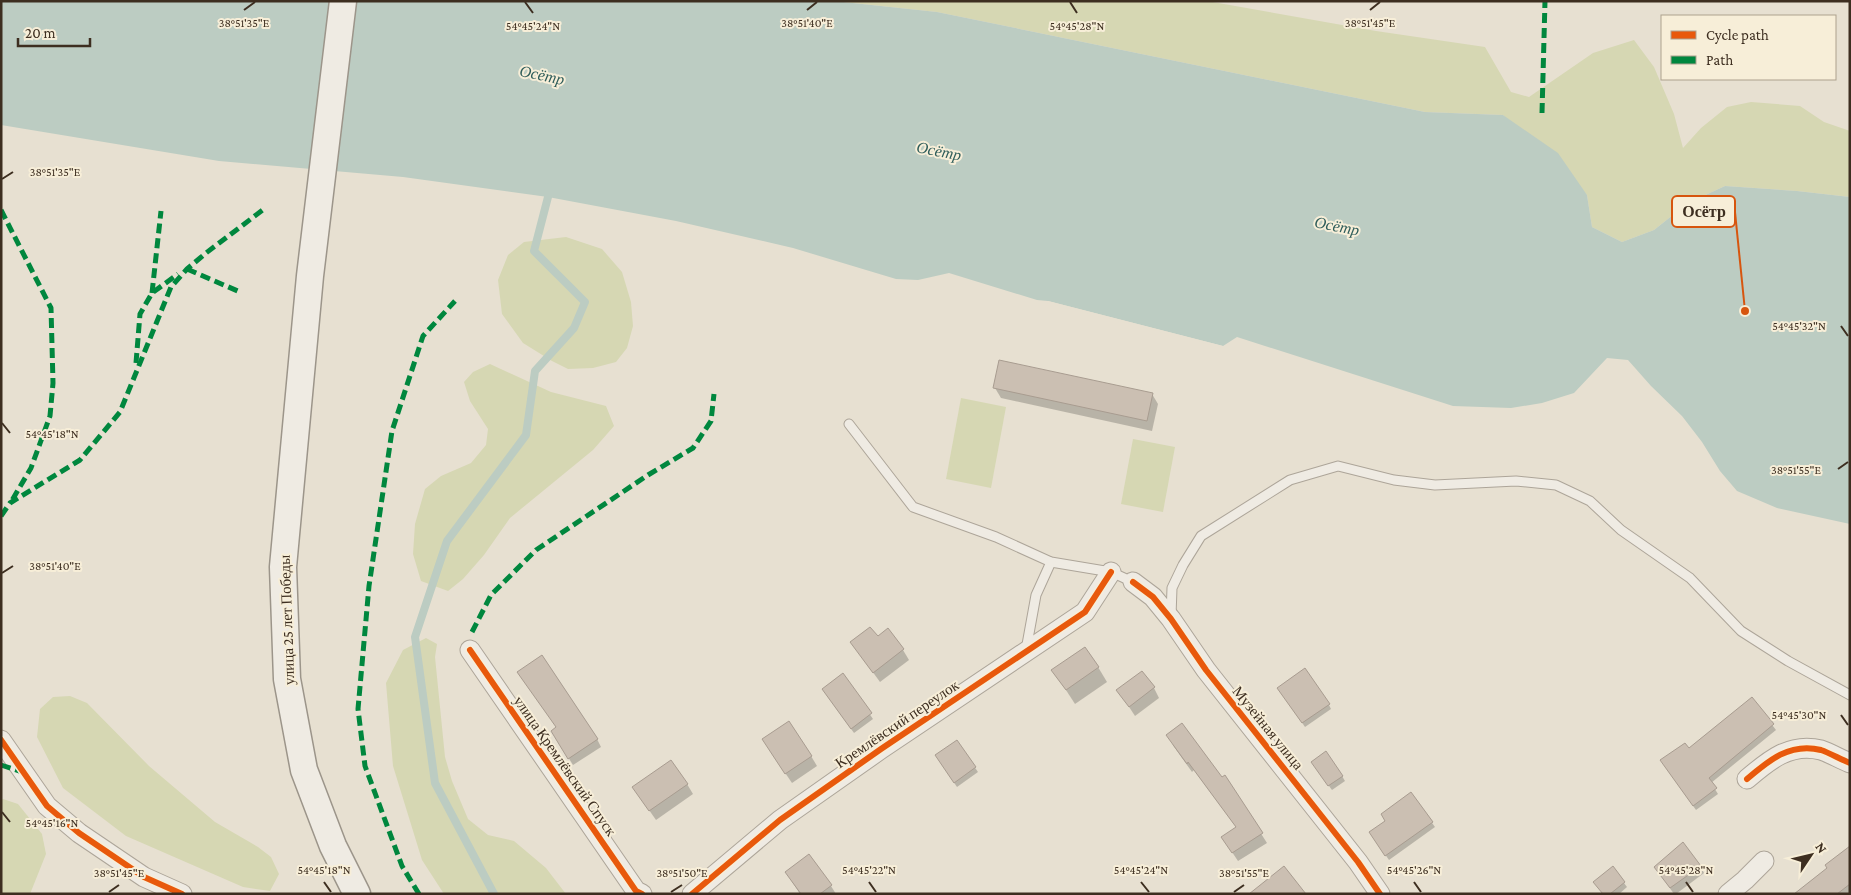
<svg xmlns="http://www.w3.org/2000/svg" width="1851" height="895" font-family="'Crimson Pro',serif">
  <rect width="100%" height="100%" fill="#e7e0d1"/>
  <!-- green -->
  <g fill="#d6d7b3">
    <path d="M 834,1 L 1207,1 L 1376,31 L 1485,47 L 1511,92 L 1529,97 L 1593,53 L 1634,40 L 1654,67 L 1674,114 L 1683,148 L 1701,128 L 1727,107 L 1751,102 L 1800,106 L 1824,122 L 1850,131 L 1850,197 L 1797,191 L 1725,186 L 1688,203 L 1654,230 L 1622,242 L 1592,227 L 1587,195 L 1503,115 L 1425,112 L 937,12 Z"/>
    <path d="M 566,237 L 602,249 L 622,272 L 631,302 L 633,326 L 627,348 L 616,362 L 593,368 L 568,369 L 552,361 L 523,343 L 502,314 L 498,280 L 508,255 L 524,242 Z"/>
    <path d="M 490,364 L 551,392 L 606,406 L 614,426 L 593,450 L 510,518 L 484,555 L 463,579 L 448,591 L 421,581 L 413,554 L 415,524 L 425,489 L 441,476 L 471,463 L 486,445 L 488,429 L 470,401 L 464,382 L 473,372 Z"/>
    <path d="M 961,398 L 1006,407 L 991,488 L 946,479 Z"/>
    <path d="M 1133,439 L 1175,447 L 1163,512 L 1121,504 Z"/>
    <path d="M 426,638 L 437,644 L 435,657 L 445,757 L 452,781 L 468,819 L 488,835 L 514,841 L 546,868 L 566,894 L 444,894 L 422,860 L 393,766 L 386,683 L 403,650 Z"/>
    <path d="M 70,696 L 87,703 L 149,766 L 215,822 L 258,847 L 271,857 L 279,874 L 270,891 L 243,887 L 126,836 L 63,788 L 37,737 L 40,709 L 53,697 Z"/>
    <path d="M 3,799 L 18,804 L 42,834 L 46,854 L 30,894 L 1,894 L 1,800 Z"/>
  </g>
  <!-- water -->
  <path fill="#bcccc2" d="M 1,1 L 834,1 L 937,12 L 1425,112 L 1503,115 L 1558,153 L 1587,195 L 1592,227 L 1622,242 L 1654,230 L 1688,203 L 1725,186 L 1797,191 L 1850,197 L 1850,524 L 1777,508 L 1737,491 L 1720,471 L 1702,442 L 1682,416 L 1651,386 L 1628,360 L 1607,358 L 1574,393 L 1542,403 L 1511,408 L 1453,406 L 1237,337 L 1223,346 L 1048,301 L 1037,300 L 949,273 L 918,280 L 896,279 L 793,248 L 676,221 L 548,197 L 403,177 L 219,161 L 1,125 Z"/>
  <!-- pier -->
  <path fill="#e7e0d1" d="M 1048,301 L 1223,346 L 1223,348 L 1047,303 Z"/>
  <!-- shadow -->
  <g fill="#0003">
    <path d="M 995,388 L 1152,394 L 1158,404 L 1152,431 L 1001,398 Z"/>
    <path d="M 877,638 L 903,650 L 909,660 L 880,682 L 851,642 Z"/>
    <path d="M 1098,667 L 1107,682 L 1075,704 L 1053,670 Z"/>
    <path d="M 843,675 L 873,719 L 854,733 L 826,694 Z"/>
    <path d="M 1154,688 L 1159,698 L 1135,716 L 1118,690 Z"/>
    <path d="M 1282,693 L 1329,705 L 1331,709 L 1305,727 Z"/>
    <path d="M 1752,699 L 1776,730 L 1711,783 L 1718,794 L 1696,810 L 1664,765 L 1688,750 Z"/>
    <path d="M 552,731 L 597,739 L 601,747 L 573,765 Z"/>
    <path d="M 957,742 L 978,772 L 957,787 L 939,760 Z"/>
    <path d="M 1172,744 L 1222,779 L 1225,777 L 1267,843 L 1238,861 L 1228,846 L 1237,828 L 1194,770 L 1192,772 Z"/>
    <path d="M 769,749 L 811,756 L 817,766 L 792,783 Z"/>
    <path d="M 1315,767 L 1342,776 L 1345,781 L 1332,790 Z"/>
    <path d="M 687,784 L 693,794 L 656,820 L 640,797 Z"/>
    <path d="M 1411,794 L 1435,827 L 1389,860 L 1373,837 Z"/>
    <path d="M 1850,847 L 1850,893 L 1796,894 L 1829,868 Z"/>
    <path d="M 1700,866 L 1704,873 L 1676,894 L 1674,894 L 1660,874 Z"/>
    <path d="M 1613,868 L 1627,887 L 1619,894 L 1603,894 Z"/>
    <path d="M 786,872 L 831,886 L 836,894 L 800,894 Z"/>
  </g>
  <g fill="none" stroke-linecap="round" stroke-linejoin="round">
    <!-- stream -->
    <path stroke="#bcccc2" stroke-width="8" d="M 494,894 L 435,783 L 415,637 L 447,541 L 526,435 L 535,371 L 574,328 L 585,302 L 534,251 L 548,197 L 548,187"/>
  </g>
  <!-- building -->
  <g fill="#cbbfb2" stroke="#a89c90">
    <path d="M 999,360 L 1153,393 L 1147,421 L 993,388 Z"/>
    <path d="M 870,627 L 878,636 L 888,628 L 904,649 L 873,673 L 850,642 Z"/>
    <path d="M 1085,647 L 1099,667 L 1066,690 L 1051,670 Z"/>
    <path d="M 542,655 L 598,739 L 568,759 L 551,731 L 556,727 L 517,672 Z"/>
    <path d="M 1305,668 L 1330,704 L 1302,723 L 1277,688 Z"/>
    <path d="M 1142,671 L 1155,687 L 1129,707 L 1116,690 Z"/>
    <path d="M 843,673 L 872,713 L 851,729 L 822,689 Z"/>
    <path d="M 1752,697 L 1774,724 L 1709,778 L 1717,788 L 1693,806 L 1660,760 L 1685,743 L 1689,748 Z"/>
    <path d="M 789,721 L 812,756 L 785,774 L 762,739 Z"/>
    <path d="M 1182,723 L 1222,777 L 1225,775 L 1263,833 L 1232,853 L 1221,837 L 1236,827 L 1188,762 L 1187,764 L 1166,735 Z"/>
    <path d="M 957,740 L 976,767 L 954,783 L 935,755 Z"/>
    <path d="M 1326,751 L 1343,776 L 1328,786 L 1311,762 Z"/>
    <path d="M 671,760 L 688,784 L 649,811 L 632,787 Z"/>
    <path d="M 1411,792 L 1433,822 L 1385,856 L 1369,832 L 1385,821 L 1381,814 Z"/>
    <path d="M 1683,842 L 1701,866 L 1670,888 L 1654,867 Z"/>
    <path d="M 1850,846 L 1850,884 L 1837,894 L 1794,894 L 1827,868 L 1825,865 Z"/>
    <path d="M 809,854 L 832,885 L 820,894 L 801,894 L 785,872 Z"/>
    <path d="M 1284,866 L 1306,894 L 1249,894 Z"/>
    <path d="M 1613,866 L 1625,882 L 1610,894 L 1603,894 L 1593,882 Z"/>
  </g>
  <g fill="none" stroke-linecap="round" stroke-linejoin="round">
    <!-- lane casing -->
    <g stroke="#ada599" stroke-width="11">
      <g id="lane">
        <path d="M 849,424 L 913,507 L 996,537 L 1051,562 L 1111,572 L 1133,582"/>
        <path d="M 1171,616 L 1172,588 L 1183,565 L 1201,536 L 1290,480 L 1338,466 L 1394,480 L 1435,485 L 1516,481 L 1556,485 L 1590,501 L 1621,530 L 1690,578 L 1741,631 L 1788,661 L 1850,695"/>
        <path d="M 1026,650 L 1036,595 L 1051,562"/>
      </g>
    </g>
    <!-- street casing -->
    <g stroke="#ada599" stroke-width="21">
      <g id="street">
        <path d="M 1133,582 L 1153,597 L 1171,619 L 1206,670 L 1358,862 L 1380,894"/>
        <path d="M 470,650 L 636,891 L 642,894"/>
        <path d="M 1,740 L 47,806 L 79,833 L 144,877 L 182,894"/>
        <path d="M 1747,779 C 1768,761 1790,742 1821,750 C 1830,753 1840,759 1850,763"/>
        <path d="M 692,894 L 780,820 L 881,749 L 1085,612 L 1111,572"/>
        <path d="M 1728,894 L 1745,880 L 1764,861"/>
      </g>
    </g>
    <!-- secondary casing -->
    <g stroke="#9c958a" stroke-width="29">
      <path id="secondary" d="M 343,1 L 310,276 L 283,567 L 287,679 L 304,770 L 333,846 L 357,894"/>
    </g>
    <!-- lane -->
    <use href="#lane" stroke="#efebe3" stroke-width="9"/>
    <!-- street -->
    <use href="#street" stroke="#efebe3" stroke-width="19"/>
    <!-- secondary -->
    <use href="#secondary" stroke="#efebe3" stroke-width="26"/>
    <!-- quiet -->
    <g stroke="#00873e" stroke-width="5" stroke-dasharray="10 5" stroke-linecap="butt">
      <path d="M 1542,113 L 1545,1"/>
      <path d="M 1,210 L 51,308 L 53,383 L 50,416 L 31,468 L 11,502"/>
      <path d="M 187,269 L 240,292"/>
      <path d="M 152,293 L 161,211"/>
      <path d="M 136,363 L 140,314 L 152,293 L 178,274"/>
      <path d="M 1,516 L 10,503 L 80,460 L 120,412 L 171,287 L 187,269 L 206,253 L 264,209"/>
      <path d="M 472,632 L 491,595 L 536,550 L 648,475 L 693,448 L 711,421 L 714,394"/>
      <path d="M 1,765 L 22,772"/>
      <path d="M 419,894 L 402,866 L 365,766 L 358,709 L 369,586 L 392,431 L 423,336 L 455,301"/>
    </g>
    <!-- cycleway casing -->
    <g stroke="#f7eed8" stroke-width="9">
      <g id="cycleway">
        <path d="M 1133,582 L 1153,597 L 1171,619 L 1206,670 L 1358,862 L 1380,894"/>
        <path d="M 470,650 L 636,891 L 642,894"/>
        <path d="M 1,740 L 47,806 L 79,833 L 144,877 L 182,894"/>
        <path d="M 1747,779 C 1768,761 1790,742 1821,750 C 1830,753 1840,759 1850,763"/>
        <path d="M 692,894 L 780,820 L 881,749 L 1085,612 L 1111,572"/>
      </g>
    </g>
    <!-- cycleway -->
    <use href="#cycleway" stroke="#e8590c" stroke-width="6"/>
  </g>
  <!-- ticks -->
  <path fill="none" stroke="#3d2e20" stroke-width="2" d="M 525,2 L 533,13M 1070,2 L 1077,13M 244,10 L 255,2M 807,10 L 817,2M 1370,10 L 1380,2M 2,179 L 13,172M 1841,326 L 1848,336M 2,423 L 10,433M 1838,469 L 1848,462M 2,573 L 13,566M 1841,715 L 1848,725M 2,812 L 10,822M 324,882 L 331,892M 869,882 L 876,892M 1141,882 L 1149,892M 1414,882 L 1421,892M 1686,882 L 1693,892M 109,892 L 119,885M 671,892 L 682,885M 1234,892 L 1244,885"/>
  <g text-anchor="middle" dominant-baseline="central" stroke-width="4" stroke-linejoin="round" paint-order="stroke">
    <!-- street labels -->
    <g font-size="15" fill="#3d2e20" stroke="#f7eed8">
      <text transform="translate(287 620) rotate(-92)">улица 25 лет Победы</text>
      <text transform="translate(897 724) rotate(-34)">Кремлёвский переулок</text>
      <text transform="translate(1268 728) rotate(51)">Музейная улица</text>
      <text transform="translate(565 766) rotate(55)">улица Кремлёвский Спуск</text>
    </g>
    <!-- water labels -->
    <g font-size="16" font-style="italic" fill="#2f5d5a" stroke="#f7eed8">
      <text transform="translate(542 75) rotate(12)">Осётр</text>
      <text transform="translate(939 151) rotate(11)">Осётр</text>
      <text transform="translate(1337 226) rotate(11)">Осётр</text>
    </g>
  </g>
  <g font-size="12" text-anchor="middle" fill="#3d2e20" stroke="#f7eed8" stroke-width="4" stroke-linejoin="round" paint-order="stroke">
    <text x="244" y="27">38°51'35"E</text>
    <text x="807" y="27">38°51'40"E</text>
    <text x="1370" y="27">38°51'45"E</text>
    <text x="533" y="30">54°45'24"N</text>
    <text x="1077" y="30">54°45'28"N</text>
    <text x="55" y="176">38°51'35"E</text>
    <text x="1799" y="330">54°45'32"N</text>
    <text x="52" y="438">54°45'18"N</text>
    <text x="1796" y="474">38°51'55"E</text>
    <text x="55" y="570">38°51'40"E</text>
    <text x="1799" y="719">54°45'30"N</text>
    <text x="52" y="827">54°45'16"N</text>
    <text x="324" y="874">54°45'18"N</text>
    <text x="869" y="874">54°45'22"N</text>
    <text x="1141" y="874">54°45'24"N</text>
    <text x="1414" y="874">54°45'26"N</text>
    <text x="1686" y="874">54°45'28"N</text>
    <text x="119" y="877">38°51'45"E</text>
    <text x="682" y="877">38°51'50"E</text>
    <text x="1244" y="877">38°51'55"E</text>
  </g>
  <!-- callouts -->
  <path fill="none" stroke="#d7550e" stroke-width="2" d="M1745 311L1735 212"/>
  <circle fill="#d7550e" stroke="#f7eed8" stroke-width="2" cx="1745" cy="311" r="5"/>
  <rect fill="#f7eed8" stroke="#d7550e" stroke-width="2" x="1672" y="196" width="63" height="31" rx="5"/>
  <g font-size="16" text-anchor="middle" font-weight="bold" fill="#3d2e20">
    <text x="1704" y="217">Осётр</text>
  </g>
  <!-- border -->
  <rect width="1851" height="895" fill="none" stroke="#3d2e20" stroke-width="5"/>
  <!-- legend -->
  <rect x="1661" y="15" width="175" height="65" fill="#f7eed8" stroke="#ada18e"/>
  <rect x="1671" y="31" width="25" height="8" fill="#e8590c" stroke="#ada18e"/>
  <text x="1706" y="40" font-size="15" fill="#3d2e20">Cycle path</text>
  <rect x="1671" y="56" width="25" height="8" fill="#00873e" stroke="#ada18e"/>
  <text x="1706" y="65" font-size="15" fill="#3d2e20">Path</text>
  <!-- north arrow -->
  <g transform="translate(1811 855) rotate(55)" stroke="#f7eed8" stroke-width="4" paint-order="stroke">
  <path d="M0-4L9 19L0 12L-9 19Z" fill="#3d2e20"/>
  <text y="-8" font-size="14" font-weight="bold" text-anchor="middle" fill="#3d2e20">N</text>
  </g>
  <!-- scale -->
  <path d="M18 38v8h72v-8" fill="none" stroke="#3d2e20" stroke-width="2.5"/>
  <text x="25" y="38" font-size="15" fill="#3d2e20" stroke="#f7eed8" stroke-width="4" paint-order="stroke">20 m</text>
</svg>
